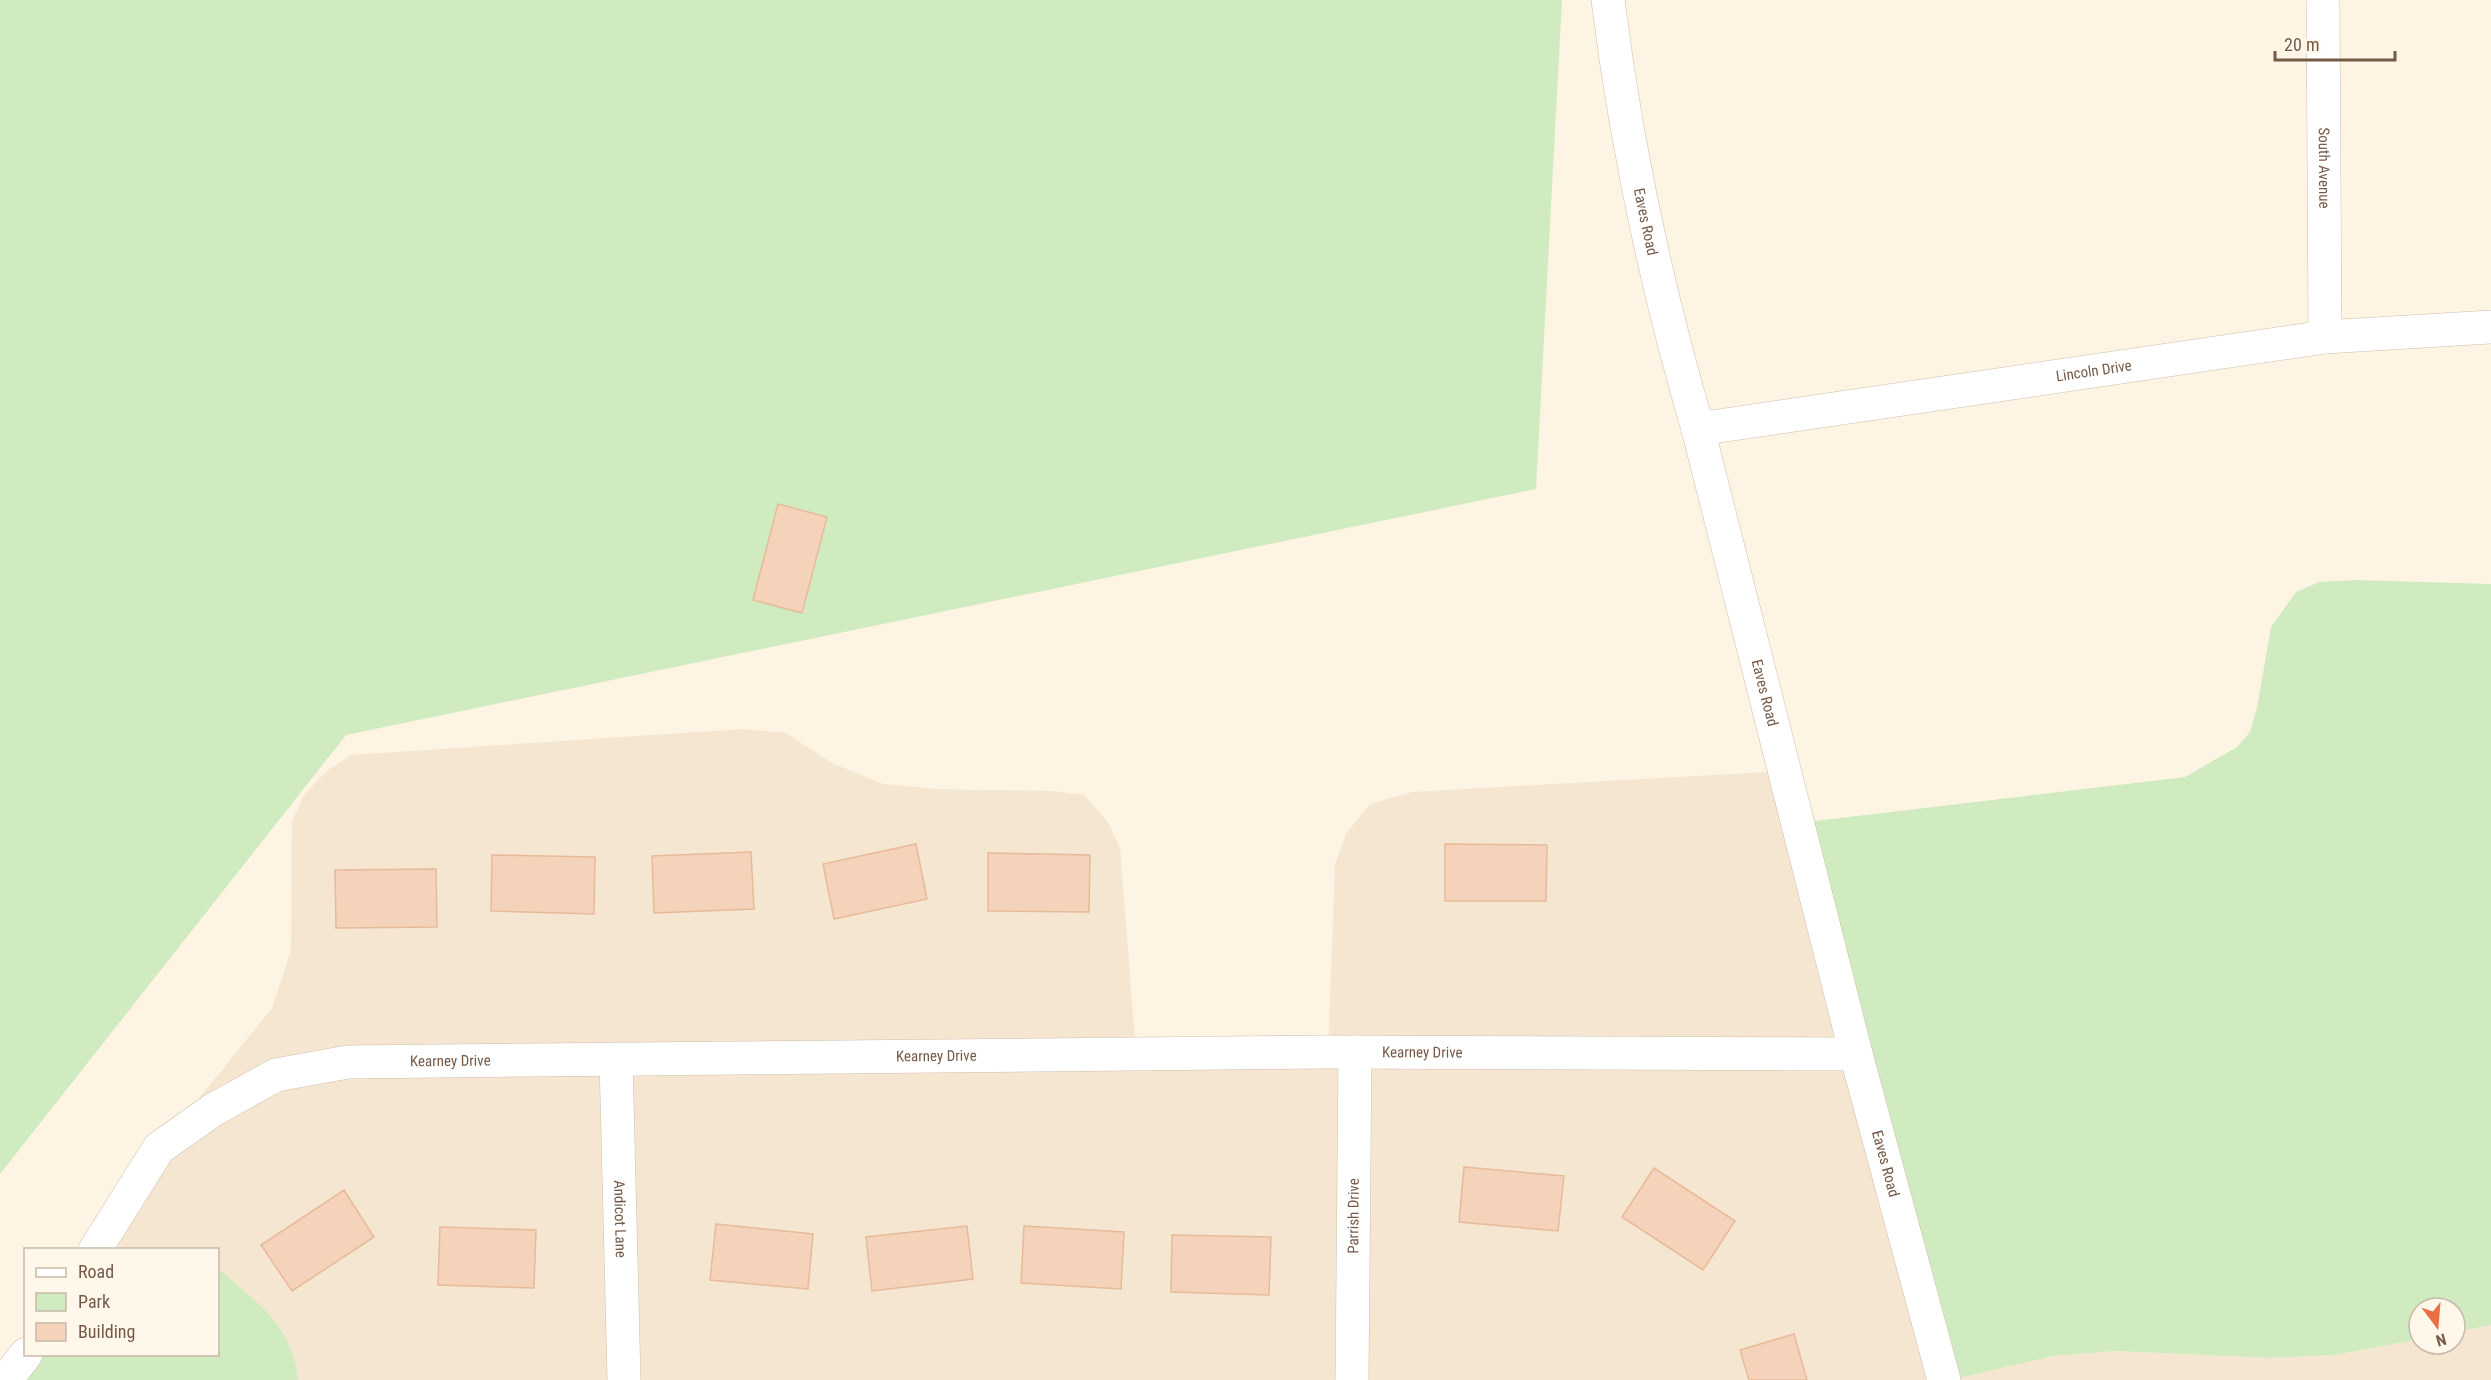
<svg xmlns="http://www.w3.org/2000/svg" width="2491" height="1380" font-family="'Roboto Condensed',sans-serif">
  <rect width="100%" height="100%" fill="#fdf4e3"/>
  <!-- residential -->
  <g fill="#f5e6d1">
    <path d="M 743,729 L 786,733 L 832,763 L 883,784 L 937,789 L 1052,791 L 1084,795 L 1108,822 L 1120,848 L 1136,1053 L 1328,1052 L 1335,864 L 1346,834 L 1370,804 L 1412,792 L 1785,771 L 1944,1380 L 6,1380 L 218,1354 L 218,1250 L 95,1249 L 159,1148 L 272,1008 L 291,950 L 292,821 L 304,795 L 328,770 L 351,755 Z"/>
    <path d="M 2491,1325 L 2491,1380 L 1950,1380 L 2053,1356 L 2116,1351 L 2270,1358 L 2336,1355 L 2419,1339 L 2419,1344 L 2455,1344 L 2455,1332 Z"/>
  </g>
  <!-- green -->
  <g fill="#d1ebc1">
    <path d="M 0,0 L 1562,0 L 1536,489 L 346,735 L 0,1174 Z"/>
    <path d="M 2355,580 L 2491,584 L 2491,1325 L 2455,1332 L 2455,1308 L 2419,1308 L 2419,1339 L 2336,1355 L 2270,1358 L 2116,1351 L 2053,1356 L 1950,1380 L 1798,823 L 2185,777 L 2237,747 L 2250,732 L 2257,708 L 2271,627 L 2296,592 L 2319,582 Z"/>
    <path d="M 218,1271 L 224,1273 C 262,1308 292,1325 298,1380 L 6,1380 L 26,1355 L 218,1354 Z"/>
  </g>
  <!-- building -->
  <g fill="#f4d3ba" stroke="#e7ba99" stroke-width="1.5">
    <path d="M 778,504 L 827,517 L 802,613 L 753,600 Z"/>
    <path d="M 916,844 L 927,899 L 834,919 L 823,864 Z"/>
    <path d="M 1445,844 L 1547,845 L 1546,901 L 1445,901 Z"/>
    <path d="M 751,852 L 754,909 L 654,913 L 652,856 Z"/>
    <path d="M 988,853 L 1090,855 L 1089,912 L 988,911 Z"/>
    <path d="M 492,855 L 595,857 L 594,914 L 491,911 Z"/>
    <path d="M 436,869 L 437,927 L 336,928 L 335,870 Z"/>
    <path d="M 1464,1167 L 1564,1176 L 1558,1231 L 1459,1222 Z"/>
    <path d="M 1654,1168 L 1735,1221 L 1703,1270 L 1622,1217 Z"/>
    <path d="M 344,1190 L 374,1237 L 292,1291 L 261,1245 Z"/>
    <path d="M 716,1224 L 813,1234 L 808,1289 L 710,1280 Z"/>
    <path d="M 967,1226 L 973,1279 L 872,1291 L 866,1237 Z"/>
    <path d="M 1024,1226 L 1124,1232 L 1121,1289 L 1021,1283 Z"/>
    <path d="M 440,1227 L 536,1230 L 534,1288 L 438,1285 Z"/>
    <path d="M 1172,1235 L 1271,1237 L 1269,1295 L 1171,1292 Z"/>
    <path d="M 1794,1334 L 1807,1380 L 1749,1380 L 1740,1350 Z"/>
  </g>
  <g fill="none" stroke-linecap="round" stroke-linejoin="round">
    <!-- minor casing -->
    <g stroke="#d1beac" stroke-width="34">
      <g id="minor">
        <path id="s1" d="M 2323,0 L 2325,337"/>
        <path id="s2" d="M 1698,429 L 2325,337 L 2491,327"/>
        <path id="s3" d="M 616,1059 L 624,1380"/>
        <path id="s4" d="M 95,1250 L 159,1148 L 213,1110 L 276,1075 L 348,1062 L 1328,1052 L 1856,1054"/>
        <path d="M 6,1380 L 26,1354"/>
        <path id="s5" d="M 1352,1380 L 1355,1052"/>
      </g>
    </g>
    <!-- tertiary casing -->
    <g stroke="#d1beac" stroke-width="34">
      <g id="tertiary">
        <path id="s6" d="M 1608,0 C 1626,145 1657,289 1698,429 L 1856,1054 L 1944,1380"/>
      </g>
    </g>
    <!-- minor -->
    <use href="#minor" stroke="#fff" stroke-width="33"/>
    <!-- tertiary -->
    <use href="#tertiary" stroke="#fff" stroke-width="33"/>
  </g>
  <g text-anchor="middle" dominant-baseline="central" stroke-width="6" stroke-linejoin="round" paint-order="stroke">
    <!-- street labels -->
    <g font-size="15" fill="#765a48" stroke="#fff8ea">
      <text stroke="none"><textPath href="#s1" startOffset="168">South Avenue</textPath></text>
      <text stroke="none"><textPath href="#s6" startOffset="225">Eaves Road</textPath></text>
      <text stroke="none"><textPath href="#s2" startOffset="400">Lincoln Drive</textPath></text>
      <text stroke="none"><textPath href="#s6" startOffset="711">Eaves Road</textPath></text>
      <text stroke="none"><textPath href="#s4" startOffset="1406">Kearney Drive</textPath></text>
      <text stroke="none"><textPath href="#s4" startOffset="920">Kearney Drive</textPath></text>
      <text stroke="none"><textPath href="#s4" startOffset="434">Kearney Drive</textPath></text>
      <text stroke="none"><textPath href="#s6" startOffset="1197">Eaves Road</textPath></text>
      <text stroke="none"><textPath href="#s5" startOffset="164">Parrish Drive</textPath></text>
      <text stroke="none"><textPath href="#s3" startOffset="160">Andicot Lane</textPath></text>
    </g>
  </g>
  <!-- legend -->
  <rect x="24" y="1248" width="195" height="108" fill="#fff8ea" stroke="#c8b9a9" stroke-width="1.5"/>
  <rect x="36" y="1268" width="30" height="9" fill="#ffffff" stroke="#c8b9a9" stroke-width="1.5"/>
  <text x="78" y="1278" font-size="18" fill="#765a48">Road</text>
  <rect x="36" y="1293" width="30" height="18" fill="#d1ebc1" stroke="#c8b9a9" stroke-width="1.5"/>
  <text x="78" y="1308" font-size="18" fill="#765a48">Park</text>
  <rect x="36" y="1323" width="30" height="18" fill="#f4d3ba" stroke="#c8b9a9" stroke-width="1.5"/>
  <text x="78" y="1338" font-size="18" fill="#765a48">Building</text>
  <!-- north arrow -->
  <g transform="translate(2437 1326) rotate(164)"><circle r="28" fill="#fff8ea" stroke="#c8b9a9" stroke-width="1.5"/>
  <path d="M0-4.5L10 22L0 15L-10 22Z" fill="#ec6f43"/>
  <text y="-9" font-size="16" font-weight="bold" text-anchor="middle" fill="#765a48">N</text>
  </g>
  <!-- scale -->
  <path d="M2275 51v9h120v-9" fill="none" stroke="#765a48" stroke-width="3"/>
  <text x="2284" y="51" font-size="18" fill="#765a48" stroke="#fff8ea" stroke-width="4.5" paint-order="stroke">20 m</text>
</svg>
